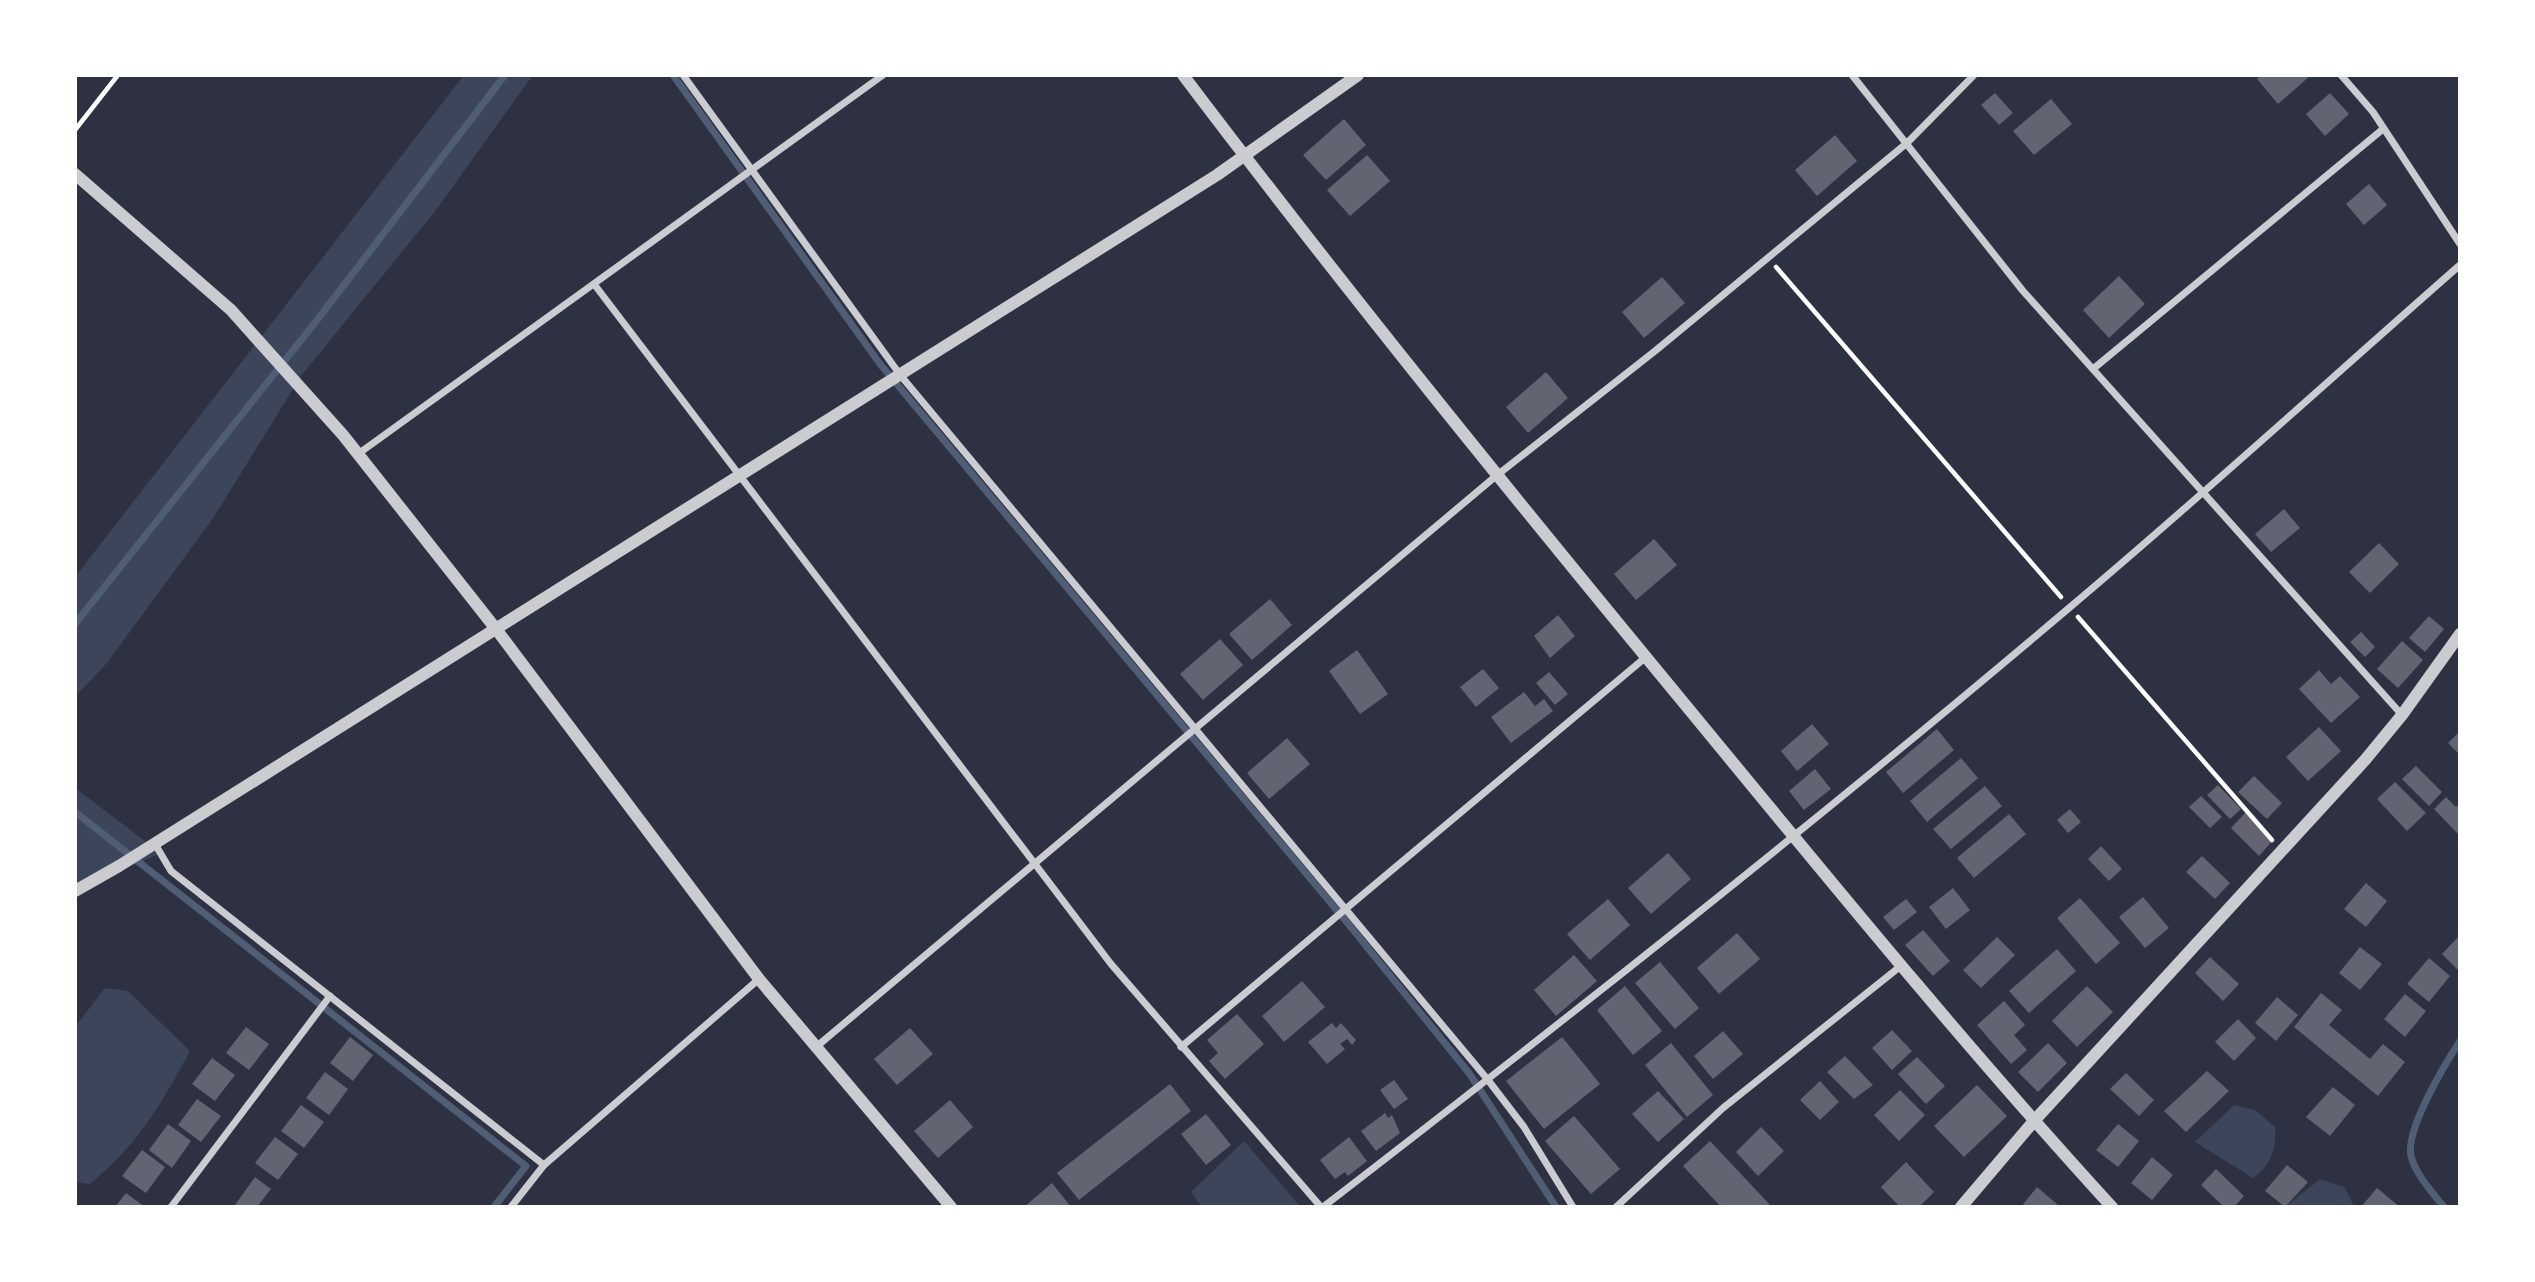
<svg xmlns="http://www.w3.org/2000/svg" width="2535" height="1282" font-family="'DejaVu Sans',sans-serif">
  <rect width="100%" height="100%" fill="#2d3142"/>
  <!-- green -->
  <g fill="#3c4559">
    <path d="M 464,75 L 533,75 L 436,210 L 301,376 L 214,517 L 107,663 L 75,697 L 75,577 Z"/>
    <path d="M 75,788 L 161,853 L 79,889 L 75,885 Z"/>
    <path d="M 105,988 L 128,991 L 190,1051 C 160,1106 139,1143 90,1184 L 75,1182 L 75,1027 Z"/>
    <path d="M 2234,1105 L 2255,1110 L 2275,1127 C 2277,1147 2271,1166 2253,1178 L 2195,1142 Z"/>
    <path d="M 1244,1141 L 1301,1207 L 1202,1207 L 1191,1192 Z"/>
    <path d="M 2320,1179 L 2344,1187 L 2354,1206 L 2285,1207 Z"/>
  </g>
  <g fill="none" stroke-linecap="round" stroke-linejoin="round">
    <!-- stream -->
    <g stroke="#4f5d75" stroke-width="7">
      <path d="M 673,75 L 880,364 L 1350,926 L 1469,1073 L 1556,1207"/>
      <path d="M 75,624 L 321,315 L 505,75"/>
      <path d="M 75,812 L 526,1166 L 494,1207"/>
      <path d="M 2444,1207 C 2432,1192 2416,1175 2411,1156 C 2405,1130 2445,1064 2460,1041"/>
    </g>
  </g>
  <!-- building -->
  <g fill="#626471">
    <path d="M 2261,75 L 2311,75 L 2278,104 L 2257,79 Z"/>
    <path d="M 1995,93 L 2013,113 L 1999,125 L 1981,105 Z"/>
    <path d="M 2330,93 L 2349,114 L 2325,136 L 2306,114 Z"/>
    <path d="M 2051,99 L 2072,124 L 2034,155 L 2013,131 Z"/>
    <path d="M 1344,119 L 1366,145 L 1326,180 L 1303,155 Z"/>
    <path d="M 1835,135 L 1857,161 L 1817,196 L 1795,170 Z"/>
    <path d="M 1367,155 L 1390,181 L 1350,216 L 1327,190 Z"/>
    <path d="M 2369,184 L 2387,205 L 2364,225 L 2346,204 Z"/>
    <path d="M 2119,276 L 2145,304 L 2109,338 L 2083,310 Z"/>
    <path d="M 1662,277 L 1685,303 L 1644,338 L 1622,312 Z"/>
    <path d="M 1546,372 L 1568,398 L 1528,433 L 1506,407 Z"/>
    <path d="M 2284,509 L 2300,528 L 2271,552 L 2255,534 Z"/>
    <path d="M 1654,539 L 1677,565 L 1636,600 L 1614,574 Z"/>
    <path d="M 2379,543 L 2399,564 L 2370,593 L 2349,572 Z"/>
    <path d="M 1270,599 L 1292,625 L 1252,660 L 1229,634 Z"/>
    <path d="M 1558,615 L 1575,636 L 1550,658 L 1534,636 Z"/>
    <path d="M 2429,616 L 2444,629 L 2425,652 L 2409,638 Z"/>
    <path d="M 2361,632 L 2375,647 L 2365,657 L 2350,642 Z"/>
    <path d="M 1220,639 L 1243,665 L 1203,700 L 1180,674 Z"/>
    <path d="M 2402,641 L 2423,660 L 2398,688 L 2377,669 Z"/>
    <path d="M 1357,650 L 1388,694 L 1360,714 L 1329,671 Z"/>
    <path d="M 1483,669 L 1499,688 L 1476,707 L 1460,687 Z"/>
    <path d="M 2319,670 L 2331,684 L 2340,676 L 2360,697 L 2331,723 L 2299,689 Z"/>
    <path d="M 1549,672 L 1568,694 L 1555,705 L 1536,683 Z"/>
    <path d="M 1524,692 L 1535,706 L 1544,699 L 1553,711 L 1511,743 L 1491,717 Z"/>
    <path d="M 1812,724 L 1829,744 L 1797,771 L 1781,751 Z"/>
    <path d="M 2319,727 L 2341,751 L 2308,781 L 2286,757 Z"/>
    <path d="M 1937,729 L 1954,750 L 1903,793 L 1886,772 Z"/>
    <path d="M 2460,731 L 2460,755 L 2448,743 Z"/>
    <path d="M 1287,738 L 1310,764 L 1269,799 L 1247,773 Z"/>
    <path d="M 1961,758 L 1978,778 L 1927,822 L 1910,801 Z"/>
    <path d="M 2416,766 L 2442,792 L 2429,806 L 2402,779 Z"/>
    <path d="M 1815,769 L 1831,789 L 1804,810 L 1789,791 Z"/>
    <path d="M 2254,776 L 2282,803 L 2267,819 L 2238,792 Z"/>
    <path d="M 2395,782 L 2426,813 L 2407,831 L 2377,799 Z"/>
    <path d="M 2218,785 L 2241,809 L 2230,819 L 2207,795 Z"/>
    <path d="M 1985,786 L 2002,806 L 1951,849 L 1933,829 Z"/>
    <path d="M 2201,796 L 2222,817 L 2210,828 L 2189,807 Z"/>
    <path d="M 2446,797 L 2456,807 L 2460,803 L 2460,836 L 2434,809 Z"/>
    <path d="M 2070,809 L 2081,822 L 2068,833 L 2057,820 Z"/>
    <path d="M 2246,812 L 2274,839 L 2259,856 L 2231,828 Z"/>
    <path d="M 2009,814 L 2026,834 L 1974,878 L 1957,858 Z"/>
    <path d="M 2101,846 L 2122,869 L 2109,881 L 2088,859 Z"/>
    <path d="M 1668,853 L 1691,879 L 1651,914 L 1628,888 Z"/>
    <path d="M 2202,856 L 2230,883 L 2215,899 L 2186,872 Z"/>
    <path d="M 2366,883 L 2387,901 L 2366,927 L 2344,909 Z"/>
    <path d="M 1953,888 L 1970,910 L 1946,929 L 1929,907 Z"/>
    <path d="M 2143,897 L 2169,928 L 2145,948 L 2119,917 Z"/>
    <path d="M 2080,898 L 2120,943 L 2096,964 L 2057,918 Z"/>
    <path d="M 1608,899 L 1630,925 L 1590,960 L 1567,934 Z"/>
    <path d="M 1906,899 L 1917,912 L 1894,930 L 1883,917 Z"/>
    <path d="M 1923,930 L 1950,961 L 1933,976 L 1905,945 Z"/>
    <path d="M 1737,933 L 1760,959 L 1719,994 L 1697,968 Z"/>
    <path d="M 2460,935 L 2460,972 L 2442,954 Z"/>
    <path d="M 1997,937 L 2015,955 L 1981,988 L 1963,970 Z"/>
    <path d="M 2360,947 L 2382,964 L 2360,990 L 2339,973 Z"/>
    <path d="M 2057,949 L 2076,971 L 2029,1013 L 2009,991 Z"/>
    <path d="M 1574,955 L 1597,981 L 1556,1016 L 1534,990 Z"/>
    <path d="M 2210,957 L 2239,984 L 2223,1001 L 2195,973 Z"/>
    <path d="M 2429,958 L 2450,976 L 2429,1002 L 2407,984 Z"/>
    <path d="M 1660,962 L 1699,1008 L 1675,1029 L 1635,983 Z"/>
    <path d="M 1302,981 L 1325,1007 L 1284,1042 L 1262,1016 Z"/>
    <path d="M 1625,986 L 1662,1031 L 1633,1055 L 1597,1010 Z"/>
    <path d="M 2087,986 L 2113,1012 L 2077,1047 L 2052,1021 Z"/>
    <path d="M 2321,993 L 2342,1010 L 2329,1025 L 2370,1059 L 2383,1044 L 2405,1062 L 2378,1096 L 2294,1027 Z"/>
    <path d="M 2405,994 L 2426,1011 L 2405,1037 L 2384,1019 Z"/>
    <path d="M 2277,997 L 2298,1015 L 2276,1041 L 2255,1023 Z"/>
    <path d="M 2004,1001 L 2025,1025 L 2014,1035 L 2027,1050 L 2011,1064 L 1977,1025 Z"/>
    <path d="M 1237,1014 L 1264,1044 L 1225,1079 L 1209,1061 L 1218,1053 L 1207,1040 Z"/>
    <path d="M 2238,1019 L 2256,1038 L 2234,1061 L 2215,1042 Z"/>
    <path d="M 1332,1023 L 1336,1028 L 1341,1023 L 1356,1040 L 1352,1045 L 1347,1039 L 1340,1044 L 1345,1049 L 1327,1064 L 1308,1042 Z"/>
    <path d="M 246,1027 L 269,1044 L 249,1070 L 226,1053 Z"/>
    <path d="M 910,1028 L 933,1054 L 897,1085 L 874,1059 Z"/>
    <path d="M 1892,1030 L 1912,1051 L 1892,1070 L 1872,1048 Z"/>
    <path d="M 1723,1031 L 1743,1054 L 1713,1079 L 1694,1056 Z"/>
    <path d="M 350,1037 L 373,1055 L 353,1081 L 330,1063 Z"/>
    <path d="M 1562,1037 L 1600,1084 L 1544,1129 L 1506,1081 Z"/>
    <path d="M 1671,1043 L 1713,1095 L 1687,1117 L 1645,1065 Z"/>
    <path d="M 2048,1043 L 2067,1063 L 2038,1092 L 2018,1072 Z"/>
    <path d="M 1845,1056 L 1873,1085 L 1854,1099 L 1827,1072 Z"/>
    <path d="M 1917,1057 L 1945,1086 L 1926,1104 L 1898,1074 Z"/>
    <path d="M 212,1058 L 235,1075 L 215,1101 L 192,1084 Z"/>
    <path d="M 2207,1071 L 2229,1091 L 2186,1132 L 2164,1111 Z"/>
    <path d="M 325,1072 L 348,1089 L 329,1115 L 306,1098 Z"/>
    <path d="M 2126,1073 L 2154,1100 L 2139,1116 L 2110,1089 Z"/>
    <path d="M 1394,1080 L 1408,1099 L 1394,1109 L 1380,1090 Z"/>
    <path d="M 1820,1081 L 1839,1102 L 1820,1120 L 1800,1100 Z"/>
    <path d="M 1170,1084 L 1191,1111 L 1079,1200 L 1057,1173 Z"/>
    <path d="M 1977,1085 L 2007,1116 L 1964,1157 L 1934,1126 Z"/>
    <path d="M 2333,1087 L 2355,1105 L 2330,1136 L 2306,1117 Z"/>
    <path d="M 1900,1090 L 1925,1115 L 1899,1141 L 1874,1115 Z"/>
    <path d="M 1658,1091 L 1684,1119 L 1658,1142 L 1632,1114 Z"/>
    <path d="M 197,1099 L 221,1116 L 201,1142 L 178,1125 Z"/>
    <path d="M 950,1100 L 973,1127 L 938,1158 L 914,1131 Z"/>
    <path d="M 301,1105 L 324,1122 L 304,1148 L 281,1131 Z"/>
    <path d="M 1385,1113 L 1388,1118 L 1392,1115 L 1400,1133 L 1376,1151 L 1361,1131 Z"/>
    <path d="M 1206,1114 L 1231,1145 L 1206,1165 L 1181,1134 Z"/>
    <path d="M 1574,1116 L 1620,1169 L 1591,1194 L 1545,1141 Z"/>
    <path d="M 168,1124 L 191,1141 L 172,1168 L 149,1150 Z"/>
    <path d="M 2118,1124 L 2139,1141 L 2118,1167 L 2096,1150 Z"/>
    <path d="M 1761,1127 L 1784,1151 L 1758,1176 L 1736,1152 Z"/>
    <path d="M 275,1137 L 298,1154 L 278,1180 L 255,1163 Z"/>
    <path d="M 1349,1137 L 1367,1161 L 1348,1176 L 1345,1172 L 1335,1179 L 1320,1160 Z"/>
    <path d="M 1710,1141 L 1772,1207 L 1721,1207 L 1683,1166 Z"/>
    <path d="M 142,1150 L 165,1167 L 146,1193 L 122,1176 Z"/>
    <path d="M 2152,1157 L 2173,1175 L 2152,1200 L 2131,1183 Z"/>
    <path d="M 1906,1162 L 1934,1192 L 1919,1207 L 1900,1207 L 1881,1187 Z"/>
    <path d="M 2287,1165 L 2308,1182 L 2285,1207 L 2265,1191 Z"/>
    <path d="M 2216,1169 L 2244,1196 L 2234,1207 L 2224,1207 L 2201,1185 Z"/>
    <path d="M 255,1177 L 271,1189 L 257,1207 L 235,1205 Z"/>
    <path d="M 1052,1183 L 1071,1207 L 1024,1207 Z"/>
    <path d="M 2037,1187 L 2058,1205 L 2057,1207 L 2021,1207 Z"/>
    <path d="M 2377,1188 L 2400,1207 L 2361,1207 Z"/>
    <path d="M 126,1193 L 145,1207 L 115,1207 Z"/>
  </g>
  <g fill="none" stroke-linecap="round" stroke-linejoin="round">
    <!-- path -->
    <g stroke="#fff" stroke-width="4.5">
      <path d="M 75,130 L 118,75"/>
      <path d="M 1776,267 L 2061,597"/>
      <path d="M 2078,617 L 2272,840"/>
    </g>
    <!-- minor -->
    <g stroke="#caccd0" stroke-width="7">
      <path d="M 683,75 L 901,376 L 1488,1080 L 1524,1127 L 1573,1207"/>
      <path d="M 1852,75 L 2023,291 L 2402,715"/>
      <path d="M 2341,75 L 2373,112 L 2460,244"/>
      <path d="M 594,284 L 1111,964 L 1321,1207"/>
      <path d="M 2093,369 L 2383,129"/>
      <path d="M 358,454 L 883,75"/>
      <path d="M 155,844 L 171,871 L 544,1165"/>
      <path d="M 816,1047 L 1496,476 L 1655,351 L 1907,143 L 1974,75"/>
      <path d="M 1181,1047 L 1646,657"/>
      <path d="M 171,1207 L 330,996"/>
      <path d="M 511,1207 L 544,1165 L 759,979"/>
      <path d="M 1323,1207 C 1576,1012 1826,814 2069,608 C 2202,496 2330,379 2460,265"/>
      <path d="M 1616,1207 L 1723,1108 L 1902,965"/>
    </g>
    <!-- tertiary -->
    <g stroke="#caccd0" stroke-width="12">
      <path d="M 1183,75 C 1344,288 1513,496 1683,702 C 1823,872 1963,1044 2112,1207"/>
      <path d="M 75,174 L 231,310 L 343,435 L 496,629 L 759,979 L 951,1207"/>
      <path d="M 75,891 L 119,866 L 1217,175 L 1358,75"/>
      <path d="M 1961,1207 L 2034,1121 L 2365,760 L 2402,715 L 2460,634"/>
    </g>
  </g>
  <!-- border -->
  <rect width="2535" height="1282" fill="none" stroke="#ffffff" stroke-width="154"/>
</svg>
